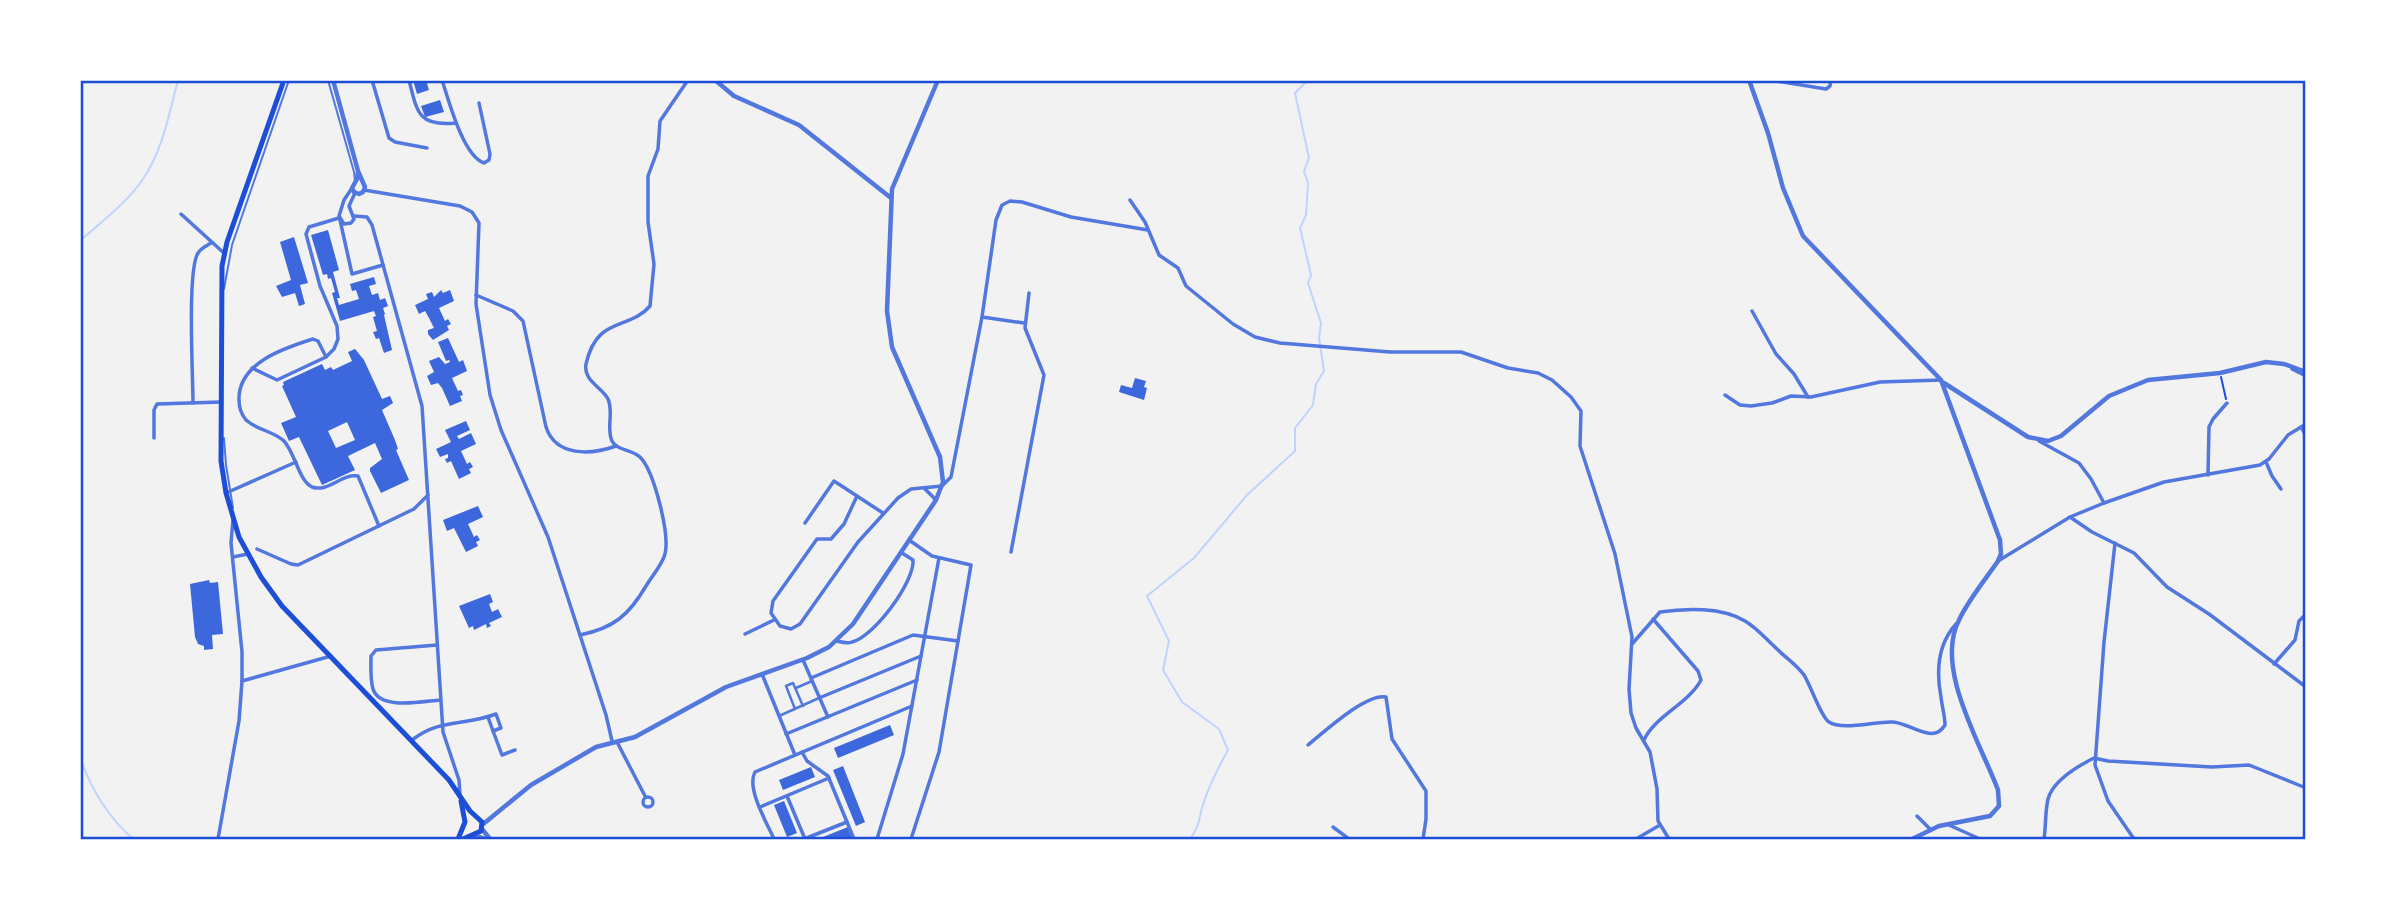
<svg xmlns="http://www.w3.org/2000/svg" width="2386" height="920" font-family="'Roboto Condensed',sans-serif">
  <rect width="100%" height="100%" fill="#f2f2f2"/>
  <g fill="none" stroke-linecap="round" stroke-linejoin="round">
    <!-- stream -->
    <g stroke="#bfd3fe" stroke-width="2">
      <path d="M 80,241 C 102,221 127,203 143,179 C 163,150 169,113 178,80"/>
      <path d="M 80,757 C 90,788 109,818 133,839"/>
      <path d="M 1190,839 C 1200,824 1198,823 1202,808 C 1208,787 1218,768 1228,750 L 1219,729 L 1182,702 L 1163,670 L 1169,641 L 1147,596 L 1194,558 L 1247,495 L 1295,451 L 1295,428 L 1313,405 L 1316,384 L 1324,371 L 1319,338 L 1321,323 L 1308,283 L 1311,275 L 1300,228 L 1306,215 L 1308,183 L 1304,171 L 1309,158 L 1295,93 L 1308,80"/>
    </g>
  </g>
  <!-- building -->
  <g fill="#3d67dc" fill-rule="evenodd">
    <path d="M 413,80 L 426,80 L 429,90 L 417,94 Z"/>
    <path d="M 440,100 L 444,112 L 425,117 L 421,106 Z"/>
    <path d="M 328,230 L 339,270 L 333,272 L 340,298 L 337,298 L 339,305 L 359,299 L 356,290 L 352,291 L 350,284 L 374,277 L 376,284 L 369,286 L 372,295 L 378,293 L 380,300 L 385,298 L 388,306 L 383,308 L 385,314 L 384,315 L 392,350 L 384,353 L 379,338 L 376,339 L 373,332 L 377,331 L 373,317 L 376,316 L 374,311 L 340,321 L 332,293 L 335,292 L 331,278 L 328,279 L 327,274 L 323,275 L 311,235 Z"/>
    <path d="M 294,237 L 308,283 L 300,285 L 305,304 L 299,306 L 295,293 L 282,297 L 276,286 L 291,280 L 280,242 Z"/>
    <path d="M 441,290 L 443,293 L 450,290 L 454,301 L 439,308 L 445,321 L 448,319 L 451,324 L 447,326 L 449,330 L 433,340 L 428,334 L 428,330 L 434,328 L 429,318 L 425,311 L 419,314 L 415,305 L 428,299 L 426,294 L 432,292 L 434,297 Z"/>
    <path d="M 448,338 L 459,362 L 463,360 L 467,371 L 452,378 L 458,391 L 461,390 L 463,395 L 460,396 L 462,401 L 450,406 L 442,388 L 438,383 L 431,385 L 427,376 L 434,372 L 429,361 L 439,357 L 445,364 L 450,362 L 449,360 L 446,361 L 438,342 Z"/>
    <path d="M 355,349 L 364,360 L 382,399 L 390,396 L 393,403 L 382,410 L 395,440 L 398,449 L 396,450 L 409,480 L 381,493 L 370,471 L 370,468 L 382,459 L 375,443 L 348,456 L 355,470 L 322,485 L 299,437 L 289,441 L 281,423 L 296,417 L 282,386 L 284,385 L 283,382 L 322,364 L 325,370 L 331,367 L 333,370 L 352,361 L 348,352 ZM 347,422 L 355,440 L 336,448 L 328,431 Z"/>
    <path d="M 1135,378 L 1146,381 L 1144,387 L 1147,388 L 1144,400 L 1119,392 L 1121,385 L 1132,388 Z"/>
    <path d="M 466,421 L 470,430 L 457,436 L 459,439 L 471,433 L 476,444 L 461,451 L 467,464 L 470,462 L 473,467 L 469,469 L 471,473 L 459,479 L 451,461 L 447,463 L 445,459 L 448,458 L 448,454 L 440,457 L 436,449 L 451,442 L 445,430 Z"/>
    <path d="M 478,506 L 483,517 L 468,524 L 474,537 L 477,535 L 480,540 L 476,542 L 478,546 L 466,552 L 454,528 L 447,531 L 443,520 Z"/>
    <path d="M 209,580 L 210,583 L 218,582 L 223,634 L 212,635 L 213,649 L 204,650 L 204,646 L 198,644 L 195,637 L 190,584 Z"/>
    <path d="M 490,594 L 493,602 L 489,604 L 492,612 L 498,609 L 502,617 L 489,623 L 491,626 L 487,628 L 486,624 L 474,630 L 473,626 L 469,628 L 459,606 Z"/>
    <path d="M 890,725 L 894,735 L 838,758 L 834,748 Z"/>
    <path d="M 843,766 L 865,822 L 856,826 L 833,770 Z"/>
    <path d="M 811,767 L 815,777 L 783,790 L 779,780 Z"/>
    <path d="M 784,801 L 797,833 L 787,837 L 774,805 Z"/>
    <path d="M 848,827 L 852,837 L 846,839 L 818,839 Z"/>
  </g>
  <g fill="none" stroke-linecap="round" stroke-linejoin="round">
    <!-- path -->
    <path stroke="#1d4ed8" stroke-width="2" d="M 2221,377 L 2226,399"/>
    <!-- service -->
    <g stroke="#5277de" stroke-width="2">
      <path d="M 328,80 L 354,172 L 355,181"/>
      <path d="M 224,289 L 232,245 L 289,80"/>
      <path d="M 224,438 L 226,465 L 233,508"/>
    </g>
    <!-- pedestrian -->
    <g stroke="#5277de" stroke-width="2.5">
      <path d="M 796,688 L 812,681"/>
      <path d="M 795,709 L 786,686 L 793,683 L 803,706"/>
      <path d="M 779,716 L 819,698"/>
    </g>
    <!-- minor -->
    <g stroke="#5277de" stroke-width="3.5">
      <path d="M 372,80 L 389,138 L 395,142 L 427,148"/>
      <path d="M 409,80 C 417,112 418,127 456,123"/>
      <path d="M 442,80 C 449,101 463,156 484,163 L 489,160 L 490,154 L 479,103"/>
      <path d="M 1770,80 L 1826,89 L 1830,86 L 1831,80"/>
      <path d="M 352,188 L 344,200 L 339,216 L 344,224 L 351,223 L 354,219 L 349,206 L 355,193"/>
      <path d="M 364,190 L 460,206 L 472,212 L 479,223 L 476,304 L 490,395 L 501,430 L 548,537 L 606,715 L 612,741"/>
      <path d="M 1130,200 L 1145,222 L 1159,255 L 1178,268 L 1186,286 L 1233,324 L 1255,337 L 1280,343 L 1390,352 L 1461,352 L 1508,368 L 1538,373 L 1552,380 L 1571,397 L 1581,411 L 1580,446 L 1615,554 L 1632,637 L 1629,689 L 1631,713 L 1636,728 L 1650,752 L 1657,789 L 1658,821 L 1669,839"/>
      <path d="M 181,214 L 225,254"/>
      <path d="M 354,216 L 367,217 L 372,225 L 422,406 L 443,732 L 459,780 L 460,795"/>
      <path d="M 340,220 L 352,274 L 383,265"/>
      <path d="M 476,295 L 513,311 L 523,321 L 546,427 C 556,457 591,455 616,446"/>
      <path d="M 1752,311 L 1776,354 L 1794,374 L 1808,397"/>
      <path d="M 982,317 L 1024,323"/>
      <path d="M 326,357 L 318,341 L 313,339 C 284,348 238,363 239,400 C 239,407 241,414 246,420 C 257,430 273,431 284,441 C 295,453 299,481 312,487 C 328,493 342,473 358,476 L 379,526"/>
      <path d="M 252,368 L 277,380 L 326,357 L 334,349 L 338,339 L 337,326 L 320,286 L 306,234 L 309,227 L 339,218"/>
      <path d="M 2292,369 L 2306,376"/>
      <path d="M 1725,395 L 1740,405 L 1751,406 L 1772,403 L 1791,396 L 1811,397 L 1880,382 L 1941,380"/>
      <path d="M 193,403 C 193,376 187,270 198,253 C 201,248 206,246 211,243"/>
      <path d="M 2301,427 L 2306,436"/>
      <path d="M 154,438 L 154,410 L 157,404 L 221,402"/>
      <path d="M 2039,441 L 2079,463 L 2091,479 L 2104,503"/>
      <path d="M 2266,462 L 2272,476 L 2281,489"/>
      <path d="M 2208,475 L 2209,427 L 2213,419 L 2227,403"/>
      <path d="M 925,489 L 936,500"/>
      <path d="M 226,493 L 296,462"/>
      <path d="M 857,496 L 844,524 L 831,539 L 817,539 L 773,601 L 771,613 L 780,626 L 791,629 L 800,624 L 858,542 L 898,498 L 911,489 L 942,486 L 951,477 L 982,317 L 996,220 L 1002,205 L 1010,201 L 1022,202 L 1071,217 L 1148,230"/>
      <path d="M 2070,517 L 2092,532 L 2134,553 L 2167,587 L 2209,614 L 2306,687"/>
      <path d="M 805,523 L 834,481 L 883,513"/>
      <path d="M 909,540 L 932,556 L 971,565 L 939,752 L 911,839"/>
      <path d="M 2115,543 L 2104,642 L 2095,765 L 2108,801 L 2134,839"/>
      <path d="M 257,549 L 291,564 L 298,565 L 414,509 L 428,495"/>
      <path d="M 1011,552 L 1044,375 L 1025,328 L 1029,293"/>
      <path d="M 233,557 L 248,554"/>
      <path d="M 1998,561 L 2070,517 L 2104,503 L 2164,482 L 2260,465 L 2269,459 L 2288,435 L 2306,424"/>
      <path d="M 745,634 L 774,620"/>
      <path d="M 580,635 C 614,628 629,615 646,586 C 652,576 662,565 665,554 C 670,534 654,471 640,457 C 632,449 617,451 612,441 C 606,429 614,412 608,399 C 602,387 583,381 586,364 C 597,315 629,331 650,306 L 654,264 L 648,222 L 648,176 L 658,149 L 660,121 L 688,80"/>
      <path d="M 836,641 C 841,642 847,644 852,642 C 874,637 915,581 913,560 L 902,553"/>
      <path d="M 1632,644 L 1660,612 C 1686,608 1722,607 1745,621 C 1757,628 1767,640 1777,649 C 1786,658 1797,665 1804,675 C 1811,686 1821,717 1829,722 C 1842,731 1876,721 1893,722 C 1913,724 1933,745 1945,725 C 1945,716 1942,707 1941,697 C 1936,671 1938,644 1956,624"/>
      <path d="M 437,645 L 376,650 L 371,656 C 371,666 370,679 373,689 C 380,711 424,701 440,700"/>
      <path d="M 803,660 L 828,717"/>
      <path d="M 2274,664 L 2295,640 L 2299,621 L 2306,614"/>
      <path d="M 762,674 L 795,755"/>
      <path d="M 811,678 L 913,635 L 958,641"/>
      <path d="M 242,681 L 331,656"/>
      <path d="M 819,698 L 921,656"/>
      <path d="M 493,731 L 502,755 L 515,750"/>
      <path d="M 786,734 L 917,680"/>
      <path d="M 412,740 C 440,718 465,726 496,714 L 501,728 L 493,731 L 488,717"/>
      <path d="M 1644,740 C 1654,717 1689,703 1701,680 L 1698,671 L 1653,619"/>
      <path d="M 617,742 L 645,796"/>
      <path d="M 1308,745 C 1324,732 1366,693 1386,697 L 1392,739 L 1426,791 L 1426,819 L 1423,839"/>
      <path d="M 802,752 L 807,761 L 828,776 L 854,839"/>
      <path d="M 787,796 L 805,839"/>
      <circle cx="648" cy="802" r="5"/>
      <path d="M 760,807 L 829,778"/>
      <path d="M 1917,816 L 1930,829"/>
      <path d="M 1949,825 L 1980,839"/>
      <path d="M 1333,827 L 1349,839"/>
      <path d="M 218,839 L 239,721 L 242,681 L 242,652 L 231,543 L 233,520"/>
      <path d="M 774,839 C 767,823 746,788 755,772 L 912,706"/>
      <path d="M 804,839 L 847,822"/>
      <path d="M 877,839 L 903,754 L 939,558"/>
      <path d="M 1636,839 L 1660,825"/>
      <path d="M 2044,839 C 2046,826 2045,812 2048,799 C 2053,781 2078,766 2094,758 L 2108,761 L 2212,767 L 2249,765 L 2306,788"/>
    </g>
    <!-- tertiary -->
    <g stroke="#5277de" stroke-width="4.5">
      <path d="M 333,80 L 358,171 L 365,187 L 363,192 L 359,194 L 354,192 L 352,188 L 357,179 L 358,171"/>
      <path d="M 715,80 L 734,96 L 799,125 L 891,198"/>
      <path d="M 1749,80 L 1768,133 L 1783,188 L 1803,236 L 1941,380 L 2000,540 L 2001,554 L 1998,561 C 1985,580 1969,599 1959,620 C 1934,668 1981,744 1998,790 L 1999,806 L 1990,816 L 1939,826 L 1912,839"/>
      <path d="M 1944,383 L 2028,437 L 2048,441 L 2061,436 L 2109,396 L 2148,380 L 2220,373 L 2266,362 L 2284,364 L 2306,372"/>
      <path d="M 482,825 L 531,785 L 596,747 L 635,737 L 726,687 L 807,658 L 829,647 L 853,624 L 936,500 L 943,482 L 940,457 L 892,347 L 887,311 L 892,189 L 938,80"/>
      <path d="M 482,829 L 490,839"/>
      <path d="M 473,835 L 485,839"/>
    </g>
    <!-- secondary -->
    <g stroke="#1d4ed8" stroke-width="5">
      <path d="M 284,80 L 227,242 L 222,266 L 221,461 L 226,493 L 239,537 L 261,577 L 282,606 L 449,780 L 470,811 L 482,822 L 481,831 L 463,839"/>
      <path d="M 458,839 L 465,822 L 461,801"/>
    </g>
  </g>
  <!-- border -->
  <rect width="2386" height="920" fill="none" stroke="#ffffff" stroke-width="164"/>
  <rect x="82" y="82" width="2222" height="756" fill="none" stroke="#1d4ed8" stroke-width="2.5"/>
</svg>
